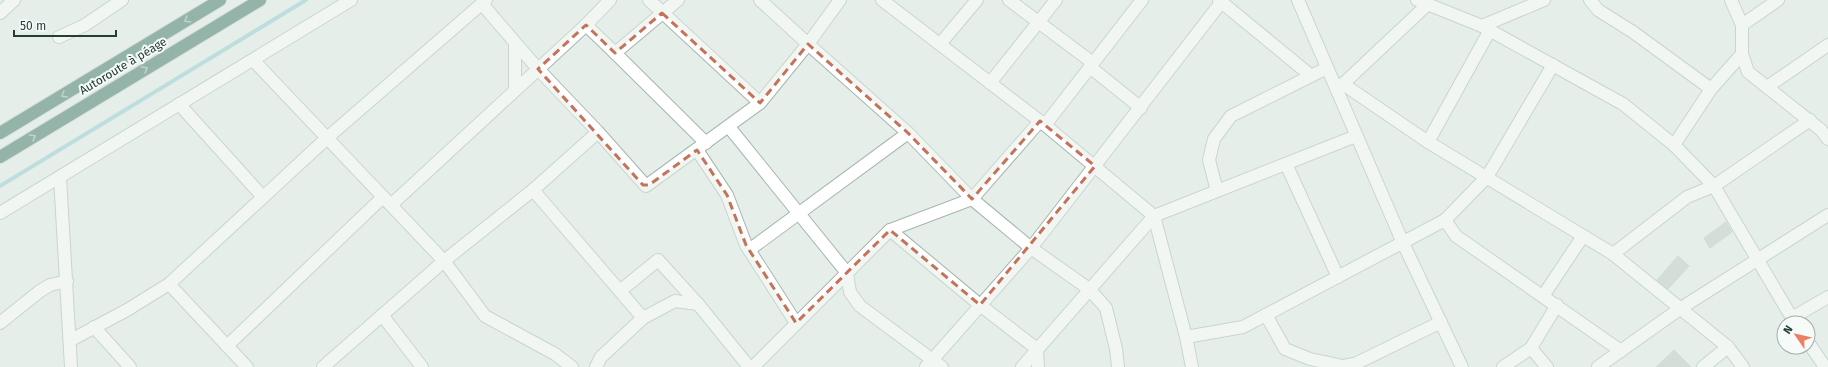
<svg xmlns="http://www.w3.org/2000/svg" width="1828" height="367" font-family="'Fira Sans',sans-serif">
  <rect width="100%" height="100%" fill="#e5eee9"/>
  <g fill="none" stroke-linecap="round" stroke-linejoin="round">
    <!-- stream -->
    <path stroke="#8fcad1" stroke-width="4" d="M 0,186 L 306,0"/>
  </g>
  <!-- building -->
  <g fill="#bac9c2" stroke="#b7c7c0">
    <path d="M 1726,222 L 1732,232 L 1710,248 L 1704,238 Z"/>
    <path d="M 1678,256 L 1689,266 L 1668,289 L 1657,280 Z"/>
    <path d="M 1674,350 L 1691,367 L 1656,367 Z"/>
  </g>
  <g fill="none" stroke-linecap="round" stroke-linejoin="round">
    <!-- minor casing -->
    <g stroke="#a7b6b0" stroke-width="14">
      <g id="minor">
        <path d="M 610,0 L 586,25 L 615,53 L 678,0"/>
        <path d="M 649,0 L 760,103"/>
        <path d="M 760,0 L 808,44 L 908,133 L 972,199 L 1031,248 L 1089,289 L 1106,308 L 1116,349 L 1118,367"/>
        <path d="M 882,0 L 1045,125 L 1154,216 L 1186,337 L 1192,367"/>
        <path d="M 1009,0 L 1093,63"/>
        <path d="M 1219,0 L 1310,75"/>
        <path d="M 1298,0 L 1403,243 L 1462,367"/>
        <path d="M 1417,0 L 1482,26 L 1623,104 L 1674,145 L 1714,186 L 1795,323"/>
        <path d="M 1590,0 L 1598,10 L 1633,32 L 1711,89"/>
        <path d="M 1731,0 L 1742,25 L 1742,54 L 1748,72 L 1821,130 L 1828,139"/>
        <path d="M 482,4 L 538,69 L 598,132 L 646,186 L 760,103 L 808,44 L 840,0"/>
        <path d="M 0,13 L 14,0"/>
        <path d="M 1742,25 L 1778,0"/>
        <path d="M 1482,26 L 1544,0"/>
        <path d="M 59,37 L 85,25 L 122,0"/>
        <path d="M 515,43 L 515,90"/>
        <path d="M 940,44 L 977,0"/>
        <path d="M 615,53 L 706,143"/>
        <path d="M 253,60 L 444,261 L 485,316 L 555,354 L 572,367"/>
        <path d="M 1090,67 L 1141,108"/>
        <path d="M 990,83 L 1056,0"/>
        <path d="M 1343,84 L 1428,142 L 1613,254 L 1728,347 L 1743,367"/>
        <path d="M 1336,86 L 1343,84 L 1427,5"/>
        <path d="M 1767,87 L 1828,45"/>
        <path d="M 179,104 L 263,197"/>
        <path d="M 1045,125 L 1142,0"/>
        <path d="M 729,127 L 847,273 L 850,292 L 860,306 L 942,367"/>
        <path d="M 1428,142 L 1490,30"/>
        <path d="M 1674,145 L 1711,89 L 1742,54"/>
        <path d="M 697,150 L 727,195 L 746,245 L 796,323"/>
        <path d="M 1286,164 L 1338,277"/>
        <path d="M 60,177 L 71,367"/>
        <path d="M 533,190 L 643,318 L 675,301 L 698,304 L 749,367"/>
        <path d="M 1217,191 L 1209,160 L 1214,139 L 1231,116 L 1327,68"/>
        <path d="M 391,205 L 586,25"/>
        <path d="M 0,213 L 351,0"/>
        <path d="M 1445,220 L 1456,236 L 1621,351"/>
        <path d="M 890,230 L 980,305 L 1037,349 L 1038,367"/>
        <path d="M 749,250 L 908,133"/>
        <path d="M 1613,254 L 1687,197 L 1714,186 L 1810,120"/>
        <path d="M 169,284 L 247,367"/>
        <path d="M 620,291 L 658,260 L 698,304"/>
        <path d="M 1543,296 L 1583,236"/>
        <path d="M 382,315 L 422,367"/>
        <path d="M 1266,315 L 1285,349 L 1310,359 L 1343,366 L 1357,363 L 1441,322"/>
        <path d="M 1792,318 L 1828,297"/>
        <path d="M 0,323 L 40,291 L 50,285 L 67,281"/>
        <path d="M 94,327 L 130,367"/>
        <path d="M 1186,337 L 1243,327 L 1445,220 L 1487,177 L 1553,65"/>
        <path d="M 71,340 L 127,310 L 169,284 L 327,138 L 486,0"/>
        <path d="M 1808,342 L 1825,367"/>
        <path d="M 227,346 L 383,197"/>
        <path d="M 1531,348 L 1547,367"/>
        <path d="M 323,367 L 444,261 L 533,190 L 598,132"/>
        <path d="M 596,367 L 601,357 L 643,318"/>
        <path d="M 753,367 L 890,230 L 972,199 L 1040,121"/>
        <path d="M 926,367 L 1031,248 L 1223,0"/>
        <path d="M 1022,367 L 1154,216 L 1356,136"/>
        <path d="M 1503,367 L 1531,348 L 1557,305"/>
        <path d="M 1598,367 L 1681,308 L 1828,215"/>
        <path d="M 1703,367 L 1728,347"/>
      </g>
    </g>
    <!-- motorway casing -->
    <g stroke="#c2c9c7" stroke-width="14">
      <g id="motorway">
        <path d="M 0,133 L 220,0"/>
        <path d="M 0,157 L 260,0"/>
      </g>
    </g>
    <!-- minor -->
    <use href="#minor" stroke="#fff" stroke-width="12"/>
    <!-- motorway -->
    <use href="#motorway" stroke="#316b5c" stroke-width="12"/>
  </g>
  <!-- one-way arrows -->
  <defs><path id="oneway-chevron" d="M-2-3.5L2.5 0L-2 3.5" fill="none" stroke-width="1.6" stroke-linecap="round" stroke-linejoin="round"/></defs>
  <g stroke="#94b2aa">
    <use href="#oneway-chevron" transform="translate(187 20) rotate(149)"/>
    <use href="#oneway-chevron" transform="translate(145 69) rotate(-31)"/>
    <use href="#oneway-chevron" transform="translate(64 95) rotate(149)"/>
    <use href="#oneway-chevron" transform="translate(33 137) rotate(-31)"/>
  </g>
  <!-- marked area -->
  <path d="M0 0H1828V367H0ZM 662,13 L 760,103 L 808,44 L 908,133 L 972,199 L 1040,121 L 1095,166 L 980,305 L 890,230 L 796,323 L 746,245 L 727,195 L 697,150 L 649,185 L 643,185 L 538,69 L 586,25 L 615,53 Z" fill="#e5eee9" fill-opacity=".55" fill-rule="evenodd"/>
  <path fill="none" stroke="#c6715a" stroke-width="3" stroke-dasharray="8 5" stroke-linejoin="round" d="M 662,13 L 760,103 L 808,44 L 908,133 L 972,199 L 1040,121 L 1095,166 L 980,305 L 890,230 L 796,323 L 746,245 L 727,195 L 697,150 L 649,185 L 643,185 L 538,69 L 586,25 L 615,53 Z"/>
  <g text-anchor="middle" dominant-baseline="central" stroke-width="4" stroke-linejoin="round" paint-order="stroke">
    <!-- street labels -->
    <g font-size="12" fill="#243f37" stroke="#f6faf8">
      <text transform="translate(123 66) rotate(-31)">Autoroute à péage</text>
    </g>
  </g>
  <!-- north arrow -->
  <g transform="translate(1796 335) rotate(304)"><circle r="19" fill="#f6faf8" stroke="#a2afab"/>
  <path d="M0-3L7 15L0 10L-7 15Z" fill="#ee7d63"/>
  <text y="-6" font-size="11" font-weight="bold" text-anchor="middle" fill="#243f37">N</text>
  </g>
  <!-- scale -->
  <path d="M14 30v6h102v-6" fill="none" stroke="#243f37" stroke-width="2"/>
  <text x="20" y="30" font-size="12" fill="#243f37" stroke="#f6faf8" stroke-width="3" paint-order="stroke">50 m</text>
</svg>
